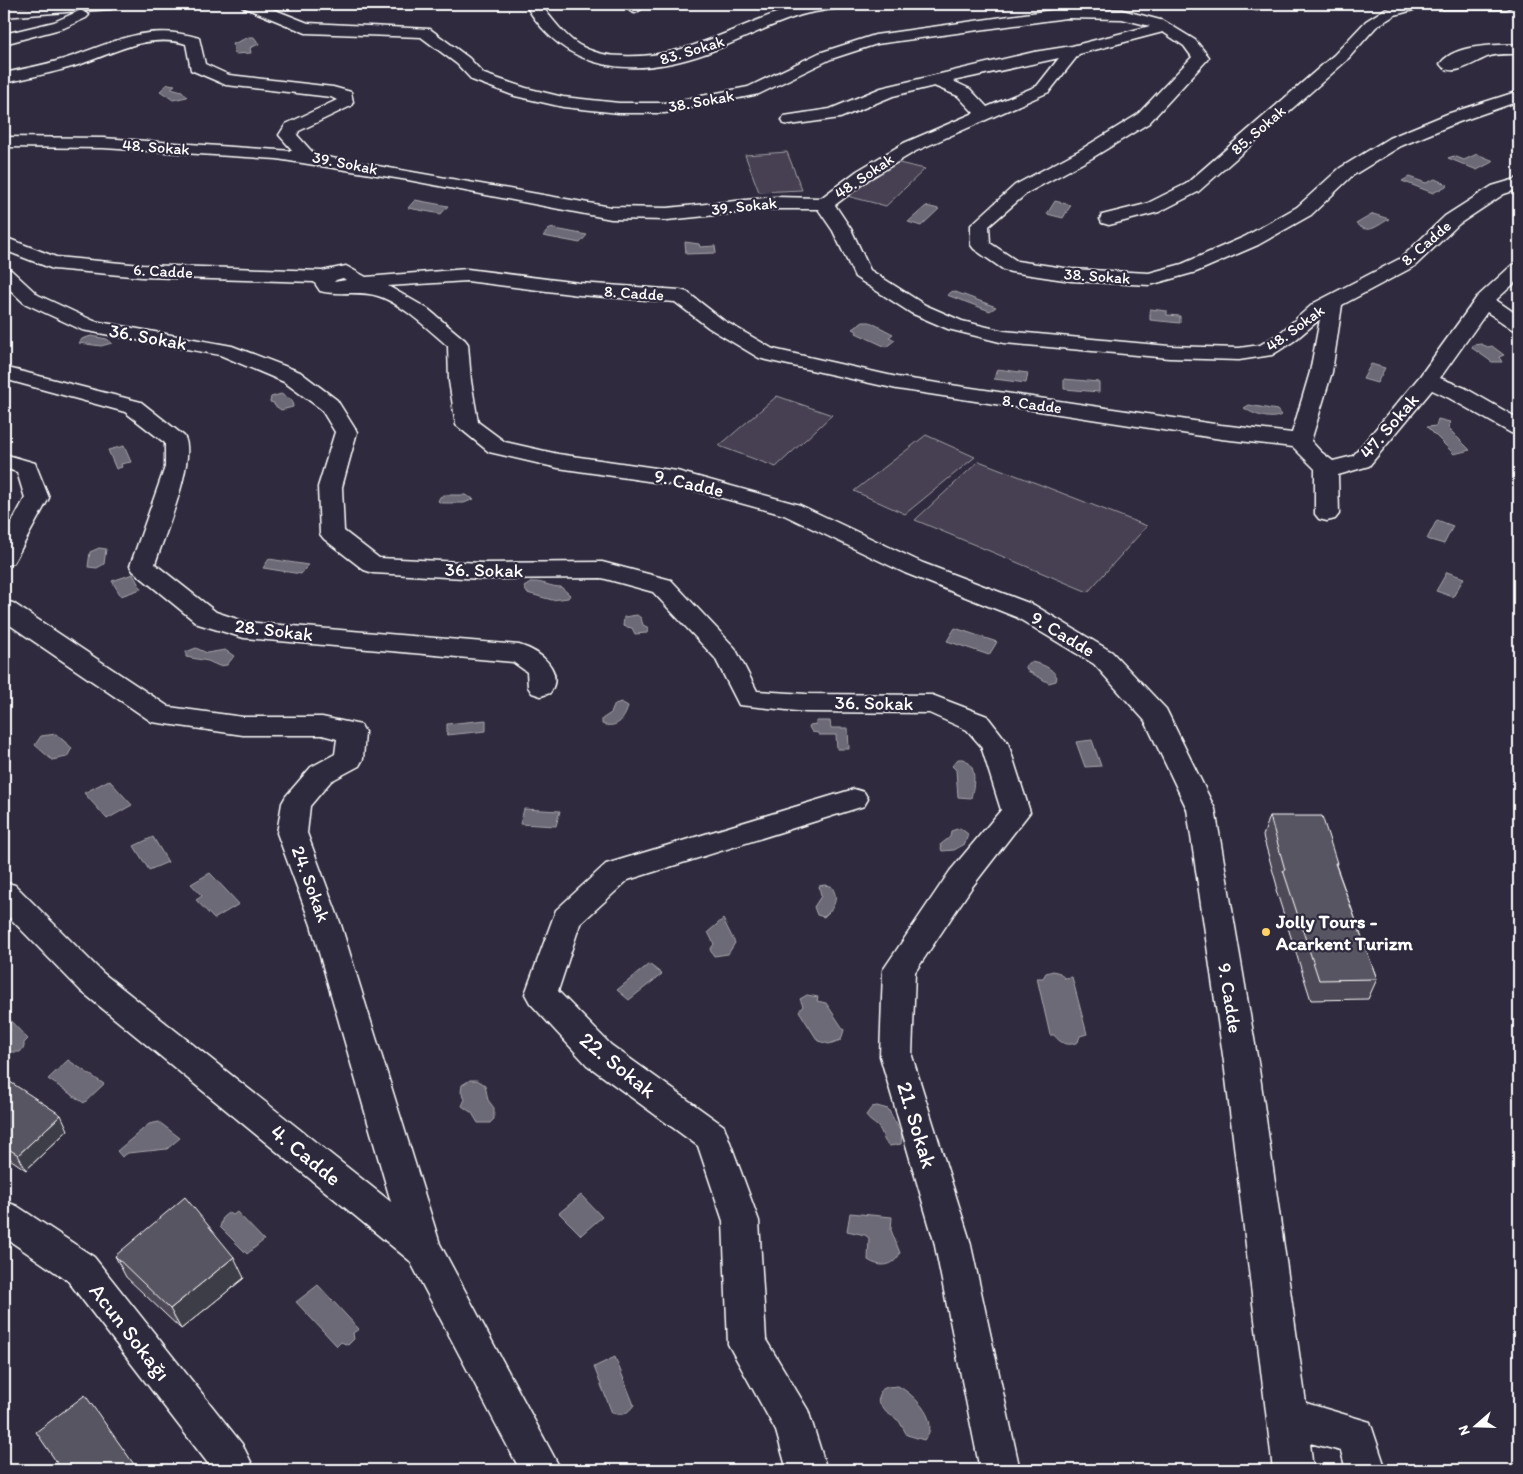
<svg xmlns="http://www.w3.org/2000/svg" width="1523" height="1474" font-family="Itim,sans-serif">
  <rect width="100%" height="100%" fill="#2f2a3d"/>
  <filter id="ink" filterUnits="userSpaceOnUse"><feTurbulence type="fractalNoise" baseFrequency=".02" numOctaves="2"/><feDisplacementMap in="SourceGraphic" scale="10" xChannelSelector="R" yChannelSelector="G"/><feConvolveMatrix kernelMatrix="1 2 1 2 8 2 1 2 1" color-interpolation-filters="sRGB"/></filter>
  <g filter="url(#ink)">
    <!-- green -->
    <g fill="#464152" stroke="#a2a0a8">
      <path d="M 787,152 L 802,190 L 759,192 L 745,155 Z"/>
      <path d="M 886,160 L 925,169 L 886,206 L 847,196 Z"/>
      <path d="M 777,396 L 832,415 L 776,467 L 719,446 Z"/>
      <path d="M 926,435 L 975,457 L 905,514 L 854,491 Z"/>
      <path d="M 979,461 L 1147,526 L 1088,592 L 915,520 Z"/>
    </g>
    <!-- water -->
    <g fill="#6d6a77" stroke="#a7a6ad">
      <path d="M 249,37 L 254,37 L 259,44 L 250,48 L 251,53 L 235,54 L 233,44 Z"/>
      <path d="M 168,84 L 175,85 L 171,88 L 182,91 L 187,97 L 173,100 L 160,91 Z"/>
      <path d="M 1477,154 L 1494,161 L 1477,170 L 1448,158 L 1454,156 L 1464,160 Z"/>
      <path d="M 1409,177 L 1426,183 L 1435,179 L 1448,185 L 1433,193 L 1402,181 Z"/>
      <path d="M 415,200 L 448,206 L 441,214 L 408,208 Z"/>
      <path d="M 1055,201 L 1071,205 L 1063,218 L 1047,214 Z"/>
      <path d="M 926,206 L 939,209 L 921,226 L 908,222 Z"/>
      <path d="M 1373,214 L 1389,219 C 1374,228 1369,234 1356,224 Z"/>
      <path d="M 550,228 L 587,235 L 580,243 L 543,236 Z"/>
      <path d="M 685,242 L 699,244 L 700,247 L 715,246 L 716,253 L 686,254 Z"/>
      <path d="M 953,291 L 996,307 L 990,311 L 947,295 Z"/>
      <path d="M 1150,309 L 1167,311 L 1167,315 L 1180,316 L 1180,323 L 1150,320 Z"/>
      <path d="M 863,322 L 870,322 L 893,334 L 889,337 L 895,340 L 886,347 L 856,333 L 857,331 L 853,329 Z"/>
      <path d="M 91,336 L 107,339 L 112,343 L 101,346 L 79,343 L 82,339 Z"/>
      <path d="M 1481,344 L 1488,347 L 1492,346 L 1504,355 L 1499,357 L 1502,362 L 1492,362 L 1472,348 L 1473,345 Z"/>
      <path d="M 1371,364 L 1385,368 L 1377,383 L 1363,379 Z"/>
      <path d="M 997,369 L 1028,373 L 1026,383 L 994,379 Z"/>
      <path d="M 1064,379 L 1099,382 L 1099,392 L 1064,389 Z"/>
      <path d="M 281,394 L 292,400 L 293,407 L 281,410 L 274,405 L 274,403 L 270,402 L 271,397 Z"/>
      <path d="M 1249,405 L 1277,410 L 1281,415 C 1271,421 1252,414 1244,408 Z"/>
      <path d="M 1438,419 L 1450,422 L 1448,428 L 1470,450 L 1454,454 L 1427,427 L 1436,426 Z"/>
      <path d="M 124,446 L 131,462 L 121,464 L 122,467 L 116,469 L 108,450 Z"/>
      <path d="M 444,495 L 465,495 L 474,499 L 464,503 L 441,503 L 438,501 L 440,497 Z"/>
      <path d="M 1437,520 L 1453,526 L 1444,544 L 1427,539 Z"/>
      <path d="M 99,548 L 106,549 L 104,564 L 97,568 L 88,567 L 90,552 Z"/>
      <path d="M 269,559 L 308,565 L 301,574 L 263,568 Z"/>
      <path d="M 1447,572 L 1464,578 L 1453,597 L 1436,591 Z"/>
      <path d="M 133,574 L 141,589 L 121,596 L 112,581 Z"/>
      <path d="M 532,582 C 542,581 550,587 561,587 L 570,595 L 568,598 L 552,600 L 527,593 L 524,587 Z"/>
      <path d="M 637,615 L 641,618 L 643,625 L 649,628 L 647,633 L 635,634 L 632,628 L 623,626 L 624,617 Z"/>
      <path d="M 955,628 L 997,642 L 989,655 L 947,641 Z"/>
      <path d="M 196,648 L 207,653 L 225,650 L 234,656 L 227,665 L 219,666 L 208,661 L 186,657 L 186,652 Z"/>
      <path d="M 1031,662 C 1042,664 1051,667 1057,677 L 1056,681 L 1049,683 L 1028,671 L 1025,666 Z"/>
      <path d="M 621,702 L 628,706 C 625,720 616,729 602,724 L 602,719 L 611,713 L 615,704 Z"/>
      <path d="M 486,720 L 486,731 L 447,735 L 447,724 Z"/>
      <path d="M 816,721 L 830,721 L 831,728 L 848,728 L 849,749 L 837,749 L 836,735 L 819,735 L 818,733 L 812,732 L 809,727 L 810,725 L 816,724 Z"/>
      <path d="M 56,734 L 72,748 L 67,757 L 52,760 L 35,745 L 41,736 Z"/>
      <path d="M 1092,740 L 1101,766 L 1085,767 L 1076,742 Z"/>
      <path d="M 958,759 L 964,759 C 978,767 974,785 971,798 L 958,797 L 956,770 L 952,766 Z"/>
      <path d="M 109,780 L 132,805 L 107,819 L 84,793 Z"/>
      <path d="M 524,809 L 560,811 L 556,826 L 520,824 Z"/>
      <path d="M 960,828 L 968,834 L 965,844 L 954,850 L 942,851 L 940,845 L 950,837 L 951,831 Z"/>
      <path d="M 153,837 L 168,862 L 149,870 L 134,846 Z"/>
      <path d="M 210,873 L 239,904 L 214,919 L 196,900 L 202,896 L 191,884 Z"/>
      <path d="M 824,885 L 831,886 C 840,898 834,908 824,917 L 817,915 L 814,907 L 821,896 L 819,886 Z"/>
      <path d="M 723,919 L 735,943 L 728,954 L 714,956 L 710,950 L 714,944 L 708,932 Z"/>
      <path d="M 649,964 L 662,974 L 629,1000 L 617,990 Z"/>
      <path d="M 1053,971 L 1060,973 L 1064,978 L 1072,977 L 1087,1034 L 1080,1036 L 1078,1042 C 1068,1047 1060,1043 1054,1035 L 1050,1035 L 1037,978 L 1043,978 L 1046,973 Z"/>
      <path d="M 807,995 L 818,997 L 817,1001 L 826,1003 L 844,1030 L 841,1040 L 829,1044 L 818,1041 L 799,1011 L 803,1006 L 800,999 Z"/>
      <path d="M 4,1014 L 28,1039 L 24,1043 L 24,1047 L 20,1052 L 8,1052 L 4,1055 Z"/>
      <path d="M 68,1060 L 104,1084 L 84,1103 L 48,1079 Z"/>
      <path d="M 470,1080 L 477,1080 L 485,1085 L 488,1100 L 494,1108 L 494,1119 L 490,1123 L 478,1123 L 472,1113 L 462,1106 L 465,1099 L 461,1092 L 462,1085 Z"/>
      <path d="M 877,1106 L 888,1109 L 902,1134 L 901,1144 L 890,1146 C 882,1141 884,1135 879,1128 C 874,1122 869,1122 866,1115 L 872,1107 Z"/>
      <path d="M 159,1122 L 180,1138 L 167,1149 L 128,1153 L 122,1157 L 117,1151 L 149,1124 Z"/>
      <path d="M 581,1195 L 602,1217 L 581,1235 L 559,1213 Z"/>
      <path d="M 237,1212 L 264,1240 L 247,1254 L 220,1227 L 223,1217 L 228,1213 L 233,1215 Z"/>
      <path d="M 850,1213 L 892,1217 L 891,1230 L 900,1253 C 894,1267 880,1268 868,1260 L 869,1238 L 865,1235 L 847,1231 Z"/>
      <path d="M 318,1285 L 359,1329 L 353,1333 L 354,1339 L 348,1345 L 341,1342 L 337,1346 L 296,1302 Z"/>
      <path d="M 615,1357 L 634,1405 C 627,1414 623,1416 612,1413 L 594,1367 Z"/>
      <path d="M 898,1386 C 915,1395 942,1422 924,1440 L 907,1435 L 899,1421 L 886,1412 L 878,1402 L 881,1390 L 887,1387 Z"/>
    </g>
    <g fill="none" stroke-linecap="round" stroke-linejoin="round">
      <!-- minor casing -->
      <g stroke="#fff" stroke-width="3">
        <g id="minor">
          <path d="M 54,4 L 119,4 L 111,9 L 82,11 L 89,15 L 86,18 L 64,28 L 4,44 L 4,34 L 54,22 L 79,11 L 4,17 L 4,8 Z"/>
          <path d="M 240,4 L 260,4 L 308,23 L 430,29 L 469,58 L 484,74 L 526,88 L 563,97 L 619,103 L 665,103 L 748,87 L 819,53 L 875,35 L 1066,8 L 1122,10 L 1164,21 L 1195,40 L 1209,57 L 1207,60 L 1149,123 L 1092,158 L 1027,193 L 989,226 L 990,243 L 1017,261 L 1071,269 L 1149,273 L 1182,264 L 1244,237 L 1297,207 L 1340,168 L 1389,138 L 1447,114 L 1519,91 L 1519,101 L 1459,122 L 1401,146 L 1352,176 L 1311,215 L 1258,245 L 1196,272 L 1157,283 L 1150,285 L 1071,281 L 1011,272 L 1004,270 L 974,249 L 971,245 L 971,225 L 1015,185 L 1080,150 L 1137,115 L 1192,57 L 1184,46 L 1163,32 L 1079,54 L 1049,92 L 916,151 L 869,179 L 835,205 L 851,229 L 870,270 L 925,305 L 962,321 L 1004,331 L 1169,346 L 1239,348 L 1260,345 L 1280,333 L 1314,303 L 1401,258 L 1445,216 L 1492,186 L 1519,178 L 1519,189 L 1504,194 L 1459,224 L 1415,266 L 1342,305 L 1332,372 L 1311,441 L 1321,452 L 1333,461 L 1353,456 L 1420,376 L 1477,297 L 1512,265 L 1519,263 L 1519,279 L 1496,300 L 1519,316 L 1519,331 L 1512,329 L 1487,312 L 1440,378 L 1465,388 L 1519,419 L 1519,435 L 1511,433 L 1449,398 L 1432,390 L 1369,466 L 1338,475 L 1339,514 L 1335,519 L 1327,521 L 1319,519 L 1315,514 L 1315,469 L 1293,447 L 1221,439 L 897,389 L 766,360 L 759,358 L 709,328 L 675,302 L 579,295 L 467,281 L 388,286 L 428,309 L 465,340 L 468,344 L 471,381 L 478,422 L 505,442 L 558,454 L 677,471 L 800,505 L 923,563 L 1034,605 L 1112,652 L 1166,709 L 1215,809 L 1258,1062 L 1306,1403 L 1370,1422 L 1386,1470 L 1346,1470 L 1341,1451 L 1310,1443 L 1313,1470 L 1273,1470 L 1224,1062 L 1187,809 L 1145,721 L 1094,664 L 1016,617 L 905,573 L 784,515 L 675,485 L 558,468 L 489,452 L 456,425 L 449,381 L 448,346 C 429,330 401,303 378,296 C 358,290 339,296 320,291 L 314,282 L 142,277 L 53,269 L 4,250 L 4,237 L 56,257 L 142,265 L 322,271 L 346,266 L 366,277 L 467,269 L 579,283 L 680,290 L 687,292 L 723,320 L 773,349 L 897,377 L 1221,425 L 1292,433 L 1310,372 L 1320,319 L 1294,341 L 1272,355 L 1239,360 L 1169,358 L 1004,343 L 948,329 L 911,313 L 855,277 L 833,231 L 818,209 L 775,209 L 667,220 L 611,219 L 408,180 L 277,159 L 103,148 L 4,147 L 4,137 L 103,138 L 293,151 L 279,135 L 286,124 L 337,100 L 331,97 L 226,85 L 191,70 L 186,44 C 147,32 111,55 75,66 C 52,73 27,78 4,83 L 4,73 C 24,69 44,65 64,59 C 114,43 145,22 199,38 L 205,64 L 229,75 L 333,87 L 351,92 L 353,102 L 351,106 L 299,131 L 297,135 L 315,155 L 611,207 L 667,208 L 775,197 L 821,198 L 857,171 L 904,143 L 974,113 L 958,96 L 934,86 L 893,96 L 840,118 L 790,125 L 784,124 L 782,120 L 784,116 L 830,109 L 881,88 L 1034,52 L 1072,46 L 1150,26 L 1122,19 L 1066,18 L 877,44 L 831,59 L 759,94 L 665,113 L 619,113 L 563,107 L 515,96 L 472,80 L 457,64 L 421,37 L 306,33 L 243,7 ZM 1059,58 L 1037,86 L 987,107 L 970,89 L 953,81 ZM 343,278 L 346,280 L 334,282 L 336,280 Z"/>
          <path d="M 525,4 L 540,4 C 552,18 563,35 579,45 C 593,53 608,56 623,56 C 690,59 737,23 798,6 L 809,4 L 846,4 L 843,7 C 827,11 811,11 795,17 C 765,27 737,42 707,53 C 636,78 566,75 525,4 Z"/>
          <path d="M 625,4 L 640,4 L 643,8 L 635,13 L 630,11 Z"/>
          <path d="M 1244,4 L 1264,4 L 1265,5 L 1257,10 L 1247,7 Z"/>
          <path d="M 1403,4 L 1427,4 L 1424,7 L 1395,15 L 1376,27 L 1346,61 L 1198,192 L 1159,212 L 1109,225 L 1102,223 L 1100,219 L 1102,215 L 1146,204 L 1186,184 L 1334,55 L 1366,21 L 1385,9 Z"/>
          <path d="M 1519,44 L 1519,54 C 1510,54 1496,53 1487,57 C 1476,61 1451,80 1440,64 C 1455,43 1496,46 1519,44 Z"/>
          <path d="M 4,268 L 11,270 L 38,295 L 94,321 L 232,346 L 300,372 L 337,400 L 357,432 L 342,487 L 344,531 L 379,558 L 482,563 L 602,562 L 671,580 L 735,648 L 757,691 L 806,694 L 932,695 L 987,716 L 1008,743 L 1030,812 L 972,887 L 915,972 L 912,1056 L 970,1241 L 1020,1470 L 980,1470 L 934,1241 L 880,1056 L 883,970 L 950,871 L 1001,810 L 981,746 L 967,730 L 929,713 L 806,712 L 739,705 L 715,658 L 653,592 L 602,578 L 482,579 L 373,573 L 364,570 L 324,539 L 320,534 L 318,487 L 335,432 L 321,409 L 284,382 L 220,355 L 82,330 L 24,303 L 4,284 Z"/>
          <path d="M 4,367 L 141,402 L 184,436 C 198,457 163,539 155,564 L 216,612 L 246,622 L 519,645 C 540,651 565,670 550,693 L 541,696 L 532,693 L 528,687 L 527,672 L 513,662 L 244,638 L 198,624 L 133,571 L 130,566 L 165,467 L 165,443 L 125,412 L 4,379 Z"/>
          <path d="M 4,454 L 35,463 L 49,498 L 16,558 L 13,563 L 4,566 L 4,537 L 25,498 L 17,472 L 4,468 Z"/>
          <path d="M 4,601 L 13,603 L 169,707 L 243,717 L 322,717 L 361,725 L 365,732 L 363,759 L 359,766 L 331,781 L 310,806 L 307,833 L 341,925 L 440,1244 L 561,1470 L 520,1470 L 410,1261 L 81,991 L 4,912 L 4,882 L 15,885 L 103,973 L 391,1202 L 311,925 L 277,833 L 282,803 L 286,796 L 311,767 L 335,754 L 337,739 L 322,735 L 243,735 L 152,722 L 4,621 Z"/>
          <path d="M 854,789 L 864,792 L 868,799 L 864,806 L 628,880 L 580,924 L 558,991 L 611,1045 L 724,1126 L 759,1221 L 766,1340 L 808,1410 L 827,1470 L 787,1470 L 776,1431 L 728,1344 L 723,1221 L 698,1146 L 587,1065 L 530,1003 L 525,994 L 556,910 L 606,864 Z"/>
          <path d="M 4,1201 L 17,1206 L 94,1257 L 242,1444 L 255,1470 L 213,1470 L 68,1281 L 4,1237 Z"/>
        </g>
      </g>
      <!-- major casing -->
      <g stroke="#fff" stroke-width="3">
        <path id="major" d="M 1435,4 L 1515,4 L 1507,9 L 1443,9 Z"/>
      </g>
      <!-- minor -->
      <use href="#minor" fill="#2f2a3d" fill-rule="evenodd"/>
      <!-- major -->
      <use href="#major" fill="#2f2a3d" fill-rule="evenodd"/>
    </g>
    <!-- wall -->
    <g fill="#4d4956" stroke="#fff">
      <path d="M 1270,816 L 1337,863 L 1336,865 L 1377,979 L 1368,999 L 1311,1000 L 1276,890 L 1277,886 L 1263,836 Z"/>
      <path d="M 4,1078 L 68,1130 L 26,1170 L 4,1155 Z"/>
      <path d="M 115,1256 L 244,1278 L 181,1329 L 126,1277 Z"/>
    </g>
    <!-- shaded-wall -->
    <g fill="#3e3c46" stroke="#fff">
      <path d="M 61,1115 L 68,1130 L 26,1170 L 18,1155 Z"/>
      <path d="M 234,1257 L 244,1278 L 181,1329 L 170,1309 Z"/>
    </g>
    <!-- building -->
    <g fill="#595564" stroke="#fff">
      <path d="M 1270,816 L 1322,816 L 1337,863 L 1335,863 L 1377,979 L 1319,980 L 1283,870 L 1285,870 Z"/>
      <path d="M 4,1078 L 61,1115 L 18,1155 L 4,1146 Z"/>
      <path d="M 185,1197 L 234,1257 L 170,1309 L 115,1256 Z"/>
      <path d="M 85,1395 L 138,1470 L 62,1470 L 36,1432 Z"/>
    </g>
  </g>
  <!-- markers -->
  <circle fill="#ffd166" stroke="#2f2a3d" stroke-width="2" cx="1266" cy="932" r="5"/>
  <g text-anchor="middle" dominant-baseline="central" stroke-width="4.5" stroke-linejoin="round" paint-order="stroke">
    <!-- far-street labels -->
    <g font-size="16" fill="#fff" stroke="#2f2a3d">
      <text transform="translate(692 50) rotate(-17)">83. Sokak</text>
      <text transform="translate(701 101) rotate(-10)">38. Sokak</text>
      <text transform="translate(1258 130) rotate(-41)">85. Sokak</text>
      <text transform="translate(156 147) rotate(4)">48. Sokak</text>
      <text transform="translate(345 163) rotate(11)">39. Sokak</text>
      <text transform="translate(864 176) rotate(-34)">48. Sokak</text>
      <text transform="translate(744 206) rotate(-6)">39. Sokak</text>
      <text transform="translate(1426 243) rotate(-41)">8. Cadde</text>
      <text transform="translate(163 271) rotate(3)">6. Cadde</text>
      <text transform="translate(1097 276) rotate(4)">38. Sokak</text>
      <text transform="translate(634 293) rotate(4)">8. Cadde</text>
      <text transform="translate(1295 328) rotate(-36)">48. Sokak</text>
      <text transform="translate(1032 404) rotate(8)">8. Cadde</text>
    </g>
    <!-- street labels -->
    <g font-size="19" fill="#fff" stroke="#2f2a3d">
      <text transform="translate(148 337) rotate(10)">36. Sokak</text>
      <text transform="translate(1389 426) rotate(-49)">47. Sokak</text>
      <text transform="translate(689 483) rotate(13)">9. Cadde</text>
      <text transform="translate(484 570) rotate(1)">36. Sokak</text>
      <text transform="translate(274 630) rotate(7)">28. Sokak</text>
      <text transform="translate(1063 634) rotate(31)">9. Cadde</text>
      <text transform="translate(874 703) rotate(1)">36. Sokak</text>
      <text transform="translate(311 884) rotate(70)">24. Sokak</text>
      <text transform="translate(1230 998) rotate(81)">9. Cadde</text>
    </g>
    <!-- poi labels -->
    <g font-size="19" font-weight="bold" fill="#fff" stroke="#2f2a3d" text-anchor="start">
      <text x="1276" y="921">Jolly Tours -<tspan x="1276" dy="22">Acarkent Turizm</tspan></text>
    </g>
    <!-- near-street labels -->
    <g font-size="22" fill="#fff" stroke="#2f2a3d">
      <text transform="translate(618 1065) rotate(39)">22. Sokak</text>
      <text transform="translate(917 1125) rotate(73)">21. Sokak</text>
      <text transform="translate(306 1155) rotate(39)">4. Cadde</text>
      <text transform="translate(130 1332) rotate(52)">Acun Sokağı</text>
    </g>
  </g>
  <!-- margin -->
  <rect width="1523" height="1474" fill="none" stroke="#2f2a3d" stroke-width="20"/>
  <rect x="10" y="10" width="1503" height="1454" fill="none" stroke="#fff" stroke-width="2" filter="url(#ink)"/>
  <!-- north arrow -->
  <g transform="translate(1476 1426) rotate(250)" stroke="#2f2a3d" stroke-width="4" paint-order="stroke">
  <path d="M0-4L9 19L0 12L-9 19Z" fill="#ffffff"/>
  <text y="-8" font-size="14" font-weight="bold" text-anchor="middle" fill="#ffffff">N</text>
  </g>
</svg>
